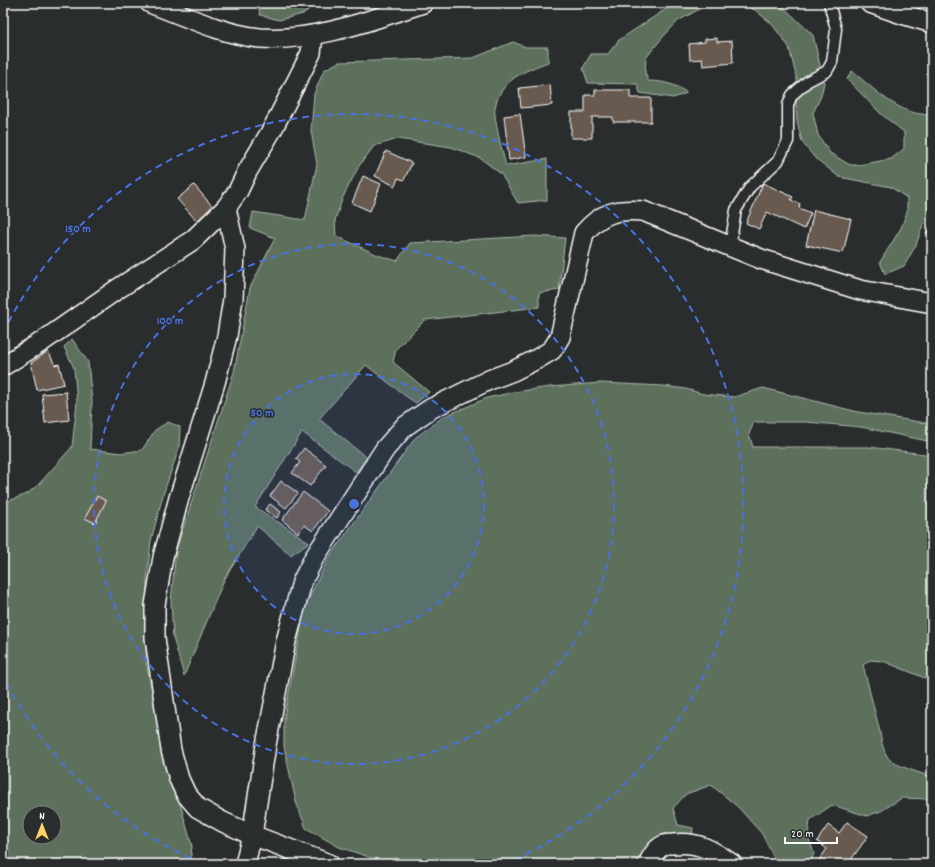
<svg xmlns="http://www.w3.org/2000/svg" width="935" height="867" font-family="Dekko,sans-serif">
  <rect width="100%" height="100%" fill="#2a2d2e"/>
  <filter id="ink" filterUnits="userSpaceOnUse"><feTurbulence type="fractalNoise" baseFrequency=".025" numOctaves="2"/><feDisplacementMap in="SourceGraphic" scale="8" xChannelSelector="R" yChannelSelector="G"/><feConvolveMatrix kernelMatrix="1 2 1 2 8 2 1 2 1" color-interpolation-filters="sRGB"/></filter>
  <g filter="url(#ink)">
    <!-- green -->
    <g fill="#5b705b" stroke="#adb8ad" fill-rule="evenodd">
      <path d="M 258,3 L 317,3 L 303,14 L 279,20 L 260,15 Z"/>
      <path d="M 679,3 L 716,3 L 701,8 L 678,21 L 662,38 L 646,58 L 645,72 L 648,81 C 662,81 676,84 687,93 L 673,98 L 640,93 L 637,84 L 588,83 L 583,68 L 591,54 L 608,54 L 619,40 L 669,7 Z"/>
      <path d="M 739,3 L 779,3 L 813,35 L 824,83 L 821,96 L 813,113 L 818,135 L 830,153 L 850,165 L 859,165 L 891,159 L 904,149 L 904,132 L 881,114 L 847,79 L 852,71 C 874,89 902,118 932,114 L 932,199 L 916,245 L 904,266 L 885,274 L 880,262 L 901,228 L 907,212 L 907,198 L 891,187 L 839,177 L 814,157 L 802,142 L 797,121 L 796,102 L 798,84 L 789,47 L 771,23 L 755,10 Z"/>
      <path d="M 513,42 L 526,47 L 548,47 L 548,62 C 524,71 500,80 495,108 C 493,115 503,155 506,166 L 547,159 L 547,200 L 518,203 L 501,174 L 480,158 L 451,147 L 398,139 L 374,146 L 359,166 L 343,197 L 335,220 L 336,236 L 378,255 L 397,261 L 410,243 L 535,236 L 565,238 L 559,290 L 539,293 L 539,307 L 425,320 L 396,349 L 393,362 L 429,392 L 416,403 L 404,395 L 366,365 L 319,419 L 367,458 L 356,472 L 302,432 L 255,507 L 309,542 L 291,555 L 257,526 L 224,580 L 184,676 L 173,637 L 171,601 L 176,550 L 234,372 L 250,288 L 275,238 L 250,228 L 253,212 L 305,220 L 317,164 L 311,131 L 314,94 L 324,70 L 339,62 L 473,58 Z"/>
      <path d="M 72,339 L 88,362 L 92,402 L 90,449 L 121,453 L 142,450 L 155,430 L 168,422 L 180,427 L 179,448 L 163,495 L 151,541 L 147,579 L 146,662 L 162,739 L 192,846 L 190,864 L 3,864 L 3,503 L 27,494 L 39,484 L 72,447 L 77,402 L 74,368 L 64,347 ZM 30,813 L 54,813 L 54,837 L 30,837 Z"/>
      <path d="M 601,383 L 663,386 L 686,389 L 703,394 L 734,397 L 763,388 L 858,412 L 932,424 L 932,442 L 861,427 L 806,422 L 754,422 L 749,434 L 753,447 L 869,447 L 932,455 L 932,681 L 883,661 L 870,660 L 863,665 L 880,732 C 881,740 883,751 889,759 C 894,765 923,774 932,777 L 932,804 L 927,799 L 902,798 L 881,811 L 867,816 L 832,805 L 810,820 L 808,837 L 814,853 L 811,862 L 814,864 L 777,864 L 762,834 L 738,807 L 711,785 L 686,794 L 673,808 L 678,825 L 693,828 L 692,836 C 660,835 653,833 638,864 L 387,864 L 384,862 L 339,847 L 306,828 L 296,802 L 284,747 L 284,718 L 305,606 L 328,559 L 358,517 L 415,438 L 443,417 L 487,398 L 514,392 L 550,387 Z"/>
    </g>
    <!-- building -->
    <g fill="#695a50" stroke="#fff">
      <path d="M 717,38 L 717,42 L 732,41 L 733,63 L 703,66 L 702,59 L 690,60 L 689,44 L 705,42 L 705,39 Z"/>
      <path d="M 550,85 L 552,105 L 521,108 L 519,88 Z"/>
      <path d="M 595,90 L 630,90 L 630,98 L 651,98 L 651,122 L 613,122 L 613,117 L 592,117 L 592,138 L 571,138 L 571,112 L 585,112 L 585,95 L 595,95 Z"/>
      <path d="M 520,114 L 526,157 L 509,160 L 504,116 Z"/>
      <path d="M 386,151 L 412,163 L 404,180 L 398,178 L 395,186 L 375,176 Z"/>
      <path d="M 363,176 L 381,184 L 370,211 L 352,203 Z"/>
      <path d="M 763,183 L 793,197 L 791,200 L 800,204 L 799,208 L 811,213 L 804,229 L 767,212 L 759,229 L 746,223 Z"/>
      <path d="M 194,185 L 213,207 L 197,221 L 177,199 Z"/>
      <path d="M 814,210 L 851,219 L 843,253 L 806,245 Z"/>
      <path d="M 932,223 L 932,236 L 926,233 Z"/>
      <path d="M 48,351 L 55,365 L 59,364 L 64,384 L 37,390 L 31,363 Z"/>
      <path d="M 66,392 L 69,420 L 45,423 L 42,394 Z"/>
      <path d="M 304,448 L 326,465 L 310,486 L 292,473 L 300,462 L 296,459 Z"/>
      <path d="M 281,481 L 298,493 L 286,508 L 270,496 Z"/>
      <path d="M 303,492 L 328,511 L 313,531 L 304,525 L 298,533 L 282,520 Z"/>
      <path d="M 97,496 L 106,501 L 95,523 L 85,518 Z"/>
      <path d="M 270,504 L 281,512 L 277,518 L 265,510 Z"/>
      <path d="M 847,822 L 868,836 L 848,864 L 825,864 L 819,860 L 827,849 L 817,841 L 828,825 L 839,833 Z"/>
    </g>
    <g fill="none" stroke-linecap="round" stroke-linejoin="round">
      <!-- service casing -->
      <g stroke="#fff" stroke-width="13">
        <path id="service" d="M 730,246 L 736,210 L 750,187 L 778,161 L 788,141 L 788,105 L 792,95 L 808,81 L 827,71 L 832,62 L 836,29 L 829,3"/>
      </g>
      <!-- minor casing -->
      <g stroke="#fff" stroke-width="22">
        <g id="minor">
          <path d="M 150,3 C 185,16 222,34 260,38 C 315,42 371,20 423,3"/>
          <path d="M 870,3 L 905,15 L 932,23"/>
          <path d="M 226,208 L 235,249 L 233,299 L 227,336 L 215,383 L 179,498 L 163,557 L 155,605 L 155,638 L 171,750 L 179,779 L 186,794 L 198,808 L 223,822 L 252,835 L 329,864"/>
          <path d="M 3,366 L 43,341 L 116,290 L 193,240 L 226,208 L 238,191 L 247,172 L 273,128 L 311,53 L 313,35"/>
          <path d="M 245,864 L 252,835 L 266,745 L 286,641 L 302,582 L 314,558 L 385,449 L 404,427 L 430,409 L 489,380 L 513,371 L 537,359 L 552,350 L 560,337 L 584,233 C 602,212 617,209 643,211 L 761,259 L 860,290 L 932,303"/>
          <path d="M 648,864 C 651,858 656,848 664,845 C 666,844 670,844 673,844 C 698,841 712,850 732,864"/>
        </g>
      </g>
      <!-- service -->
      <use href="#service" stroke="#2a2d2e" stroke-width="10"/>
      <!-- minor -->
      <use href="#minor" stroke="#2a2d2e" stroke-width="19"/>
    </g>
  </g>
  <!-- distance rings -->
  <circle cx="354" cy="504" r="130" fill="#4a71e0" fill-opacity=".12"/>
  <g fill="none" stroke="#4a71e0" stroke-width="2" stroke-dasharray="7 5">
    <circle cx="354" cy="504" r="130"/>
    <circle cx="354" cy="504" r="260"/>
    <path d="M202 863A390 390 0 0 1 3 675M3 333A390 390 0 1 1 506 863"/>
  </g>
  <circle cx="354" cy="504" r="6" fill="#4a71e0" stroke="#2a2d2e" stroke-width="2"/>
  <g font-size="12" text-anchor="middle" font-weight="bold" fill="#4a71e0" stroke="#2a2d2e" stroke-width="3" stroke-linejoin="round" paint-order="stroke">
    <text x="78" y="232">150 m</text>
    <text x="170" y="324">100 m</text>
    <text x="262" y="416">50 m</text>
  </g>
  <!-- margin -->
  <rect width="935" height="867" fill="none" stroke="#2a2d2e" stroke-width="16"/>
  <rect x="8" y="8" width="919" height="851" fill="none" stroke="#fff" stroke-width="1.5" filter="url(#ink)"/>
  <!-- north arrow -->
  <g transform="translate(42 825)"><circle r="19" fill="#2a2d2e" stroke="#7f8182"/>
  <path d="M0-3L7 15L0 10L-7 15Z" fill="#ffd166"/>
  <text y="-6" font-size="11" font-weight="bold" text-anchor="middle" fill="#ffffff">N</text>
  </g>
  <!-- scale -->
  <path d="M785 837v6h52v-6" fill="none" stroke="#ffffff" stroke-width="2"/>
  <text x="791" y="837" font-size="12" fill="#ffffff" stroke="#2a2d2e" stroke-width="3" paint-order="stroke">20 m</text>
</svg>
